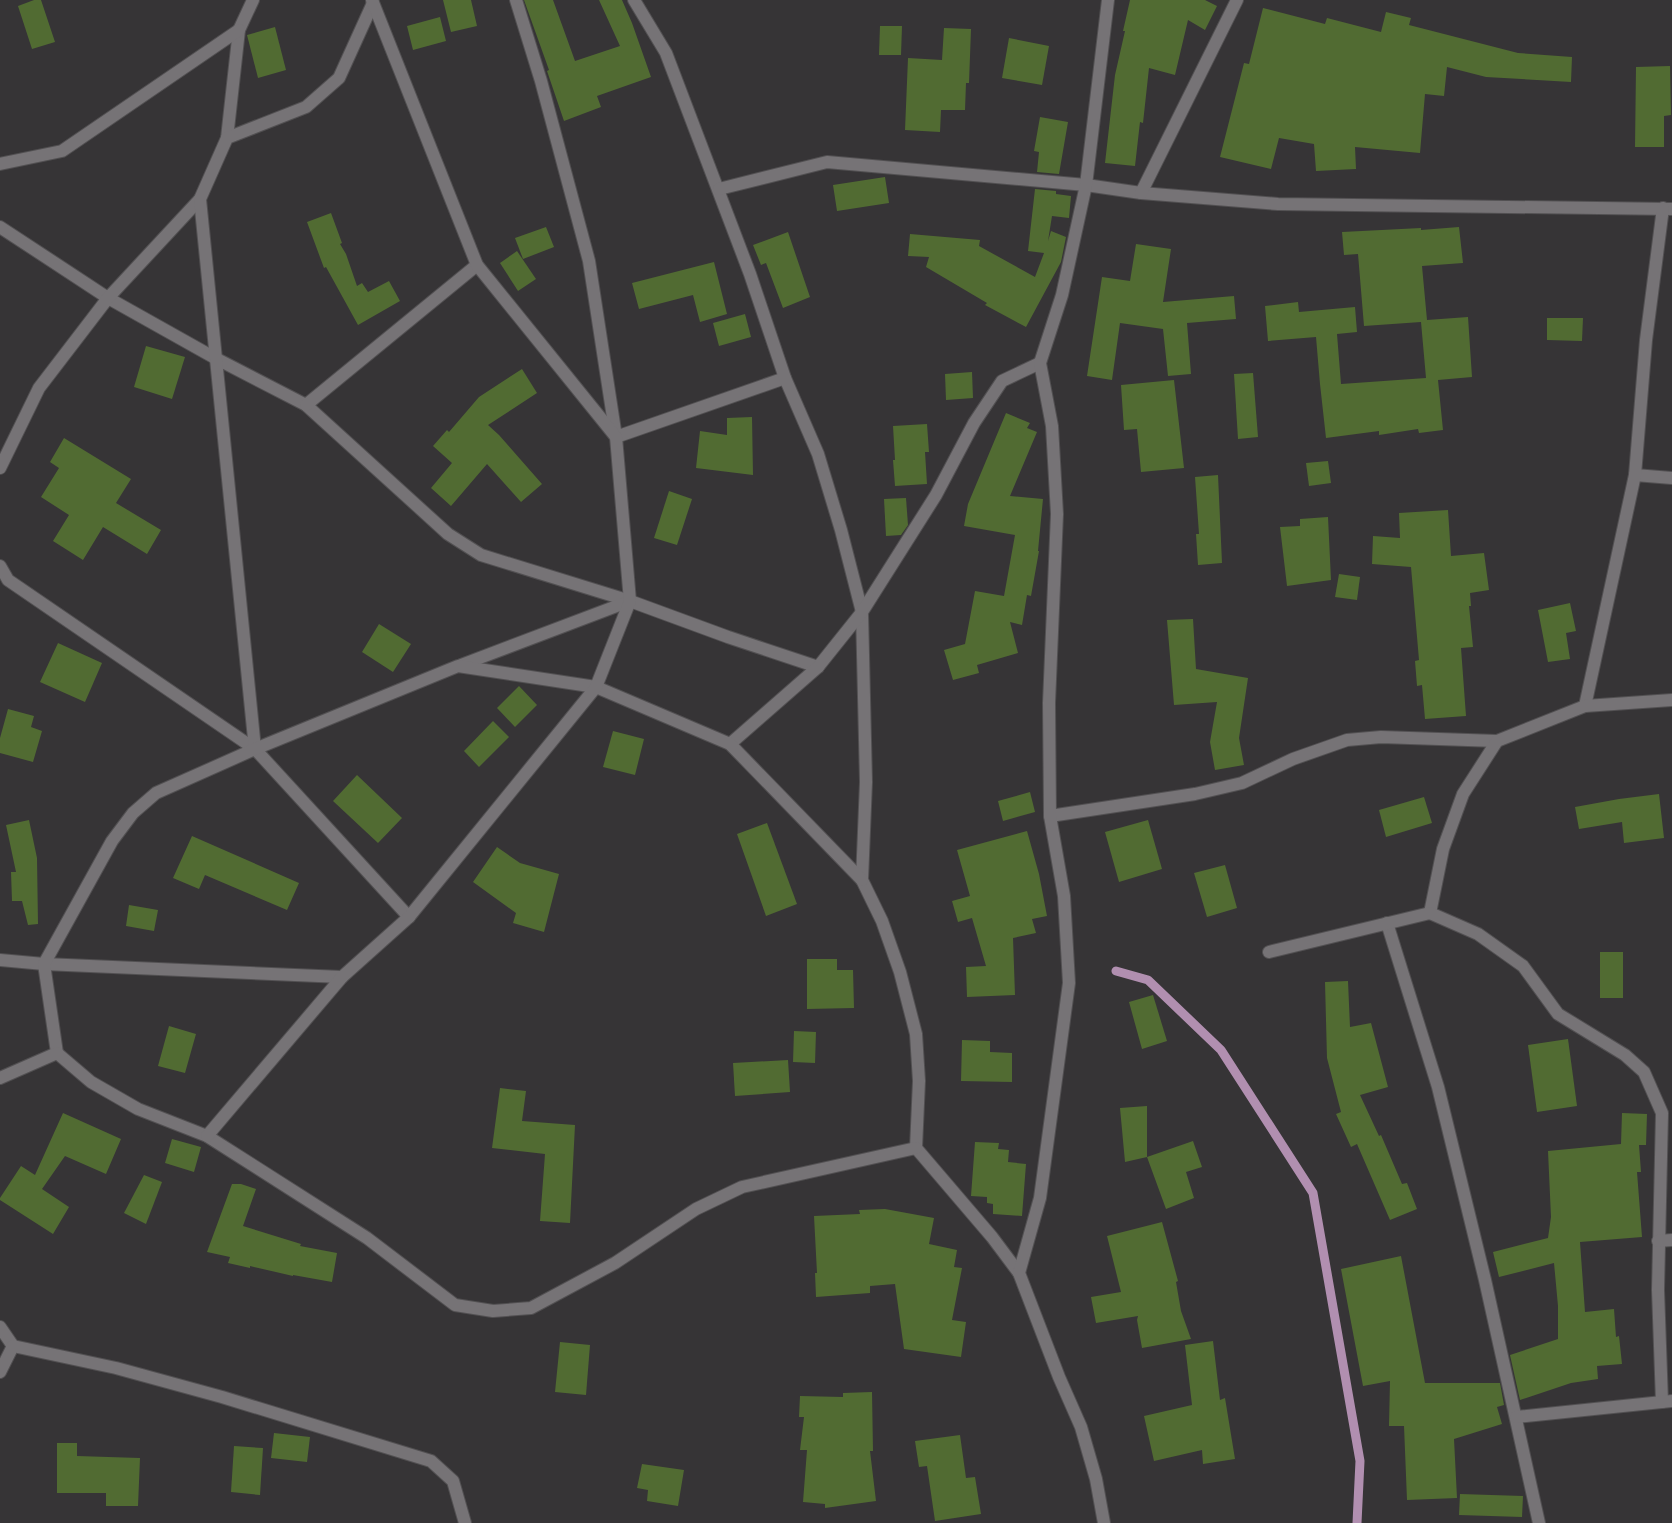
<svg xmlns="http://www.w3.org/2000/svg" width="1672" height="1523" font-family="Karla,sans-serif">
  <rect width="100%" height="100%" fill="#363436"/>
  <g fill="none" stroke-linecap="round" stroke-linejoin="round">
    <!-- stream -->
    <path stroke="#b18fb0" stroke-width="9" d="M 1116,971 L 1148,980 L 1221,1050 L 1313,1193 L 1360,1461 L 1357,1523"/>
  </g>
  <!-- building -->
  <g fill="#516b32">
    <path d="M 34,0 L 41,0 L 55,42 L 32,49 L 18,6 Z"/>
    <path d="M 443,0 L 471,0 L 477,26 L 451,32 Z"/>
    <path d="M 524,0 L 553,0 L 575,61 L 620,46 L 599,0 L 622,0 L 632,23 L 651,77 L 597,96 L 601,107 L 564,121 L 547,71 L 549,70 Z"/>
    <path d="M 1130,0 L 1205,0 L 1217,6 L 1205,30 L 1188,20 L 1175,75 L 1149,68 L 1143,123 L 1140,122 L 1135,166 L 1105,163 L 1115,75 L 1125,31 L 1123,31 Z"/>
    <path d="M 1263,8 L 1325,24 L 1327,18 L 1381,32 L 1386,12 L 1411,18 L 1409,25 L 1518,53 L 1572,57 L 1571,82 L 1486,77 L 1447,67 L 1444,96 L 1425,94 L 1420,153 L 1355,147 L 1356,169 L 1316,171 L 1314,144 L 1279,138 L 1271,169 L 1220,157 L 1244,63 L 1249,64 Z"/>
    <path d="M 440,17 L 446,41 L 413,50 L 407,26 Z"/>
    <path d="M 880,26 L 902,26 L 901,55 L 879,55 Z"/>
    <path d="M 275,27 L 286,70 L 258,78 L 247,35 Z"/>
    <path d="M 944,28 L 971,29 L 969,83 L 966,83 L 965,110 L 941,110 L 940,132 L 905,130 L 908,58 L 942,60 Z"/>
    <path d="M 1009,38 L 1049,46 L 1042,85 L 1002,78 Z"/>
    <path d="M 1670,66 L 1671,115 L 1664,116 L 1664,147 L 1635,147 L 1636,67 Z"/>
    <path d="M 1040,117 L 1068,122 L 1059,174 L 1037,172 L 1039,152 L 1034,151 Z"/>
    <path d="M 885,177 L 889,203 L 837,211 L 833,185 Z"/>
    <path d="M 1035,189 L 1056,191 L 1056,194 L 1071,196 L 1069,218 L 1052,216 L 1048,241 L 1051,231 L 1066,237 L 1061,262 L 1026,327 L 985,305 L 987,303 L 926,267 L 929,257 L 908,256 L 910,234 L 980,240 L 979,246 L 1035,277 L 1044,253 L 1028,251 Z"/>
    <path d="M 331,213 L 342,243 L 340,244 L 346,254 L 357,286 L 362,283 L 368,292 L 389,281 L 400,301 L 358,325 L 326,267 L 324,268 L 307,222 Z"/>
    <path d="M 546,227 L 554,247 L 523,259 L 515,238 Z"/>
    <path d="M 1459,227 L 1463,263 L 1422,266 L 1427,320 L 1468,317 L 1472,377 L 1438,380 L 1443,430 L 1419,433 L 1418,429 L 1379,435 L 1379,431 L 1326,438 L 1320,384 L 1316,337 L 1268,341 L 1265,306 L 1298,302 L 1299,312 L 1355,307 L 1357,332 L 1337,334 L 1341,384 L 1426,378 L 1421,322 L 1364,326 L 1358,254 L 1344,255 L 1342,232 L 1421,228 L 1421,230 Z"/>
    <path d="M 788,232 L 810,297 L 783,308 L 766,263 L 761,265 L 753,245 Z"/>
    <path d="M 1136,244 L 1171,249 L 1163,302 L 1234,296 L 1236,319 L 1187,323 L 1191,374 L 1168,376 L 1163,329 L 1120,323 L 1112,380 L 1087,376 L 1102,277 L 1130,281 Z"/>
    <path d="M 517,251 L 536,279 L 518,291 L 500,263 Z"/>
    <path d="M 714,262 L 727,314 L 700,322 L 693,295 L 639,309 L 632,283 Z"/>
    <path d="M 745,314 L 751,337 L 719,346 L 713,323 Z"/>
    <path d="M 1547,318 L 1583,318 L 1582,341 L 1547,340 Z"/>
    <path d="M 146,346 L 185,357 L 172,399 L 134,387 Z"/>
    <path d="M 522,369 L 537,393 L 488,425 L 499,435 L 542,484 L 521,502 L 487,464 L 451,506 L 431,488 L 452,463 L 433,446 L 447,430 L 449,432 L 479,397 Z"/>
    <path d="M 972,372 L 973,398 L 946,400 L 945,374 Z"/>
    <path d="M 1253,373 L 1258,437 L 1238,439 L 1234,374 Z"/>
    <path d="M 1174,380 L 1184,468 L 1141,472 L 1137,429 L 1124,430 L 1121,385 Z"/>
    <path d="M 1006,413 L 1030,423 L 1027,428 L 1037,432 L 1010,496 L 1043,499 L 1038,551 L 1039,551 L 1031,596 L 1027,595 L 1022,625 L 1010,622 L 1018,653 L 977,665 L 979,673 L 953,680 L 944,650 L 965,644 L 975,591 L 1004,596 L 1015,535 L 964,526 L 968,504 Z"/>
    <path d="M 752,417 L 753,475 L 696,468 L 700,431 L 727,435 L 727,418 Z"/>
    <path d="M 927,424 L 929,452 L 925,452 L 927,484 L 895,486 L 893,460 L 895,460 L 893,426 Z"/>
    <path d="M 64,438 L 131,479 L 116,503 L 161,530 L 147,554 L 103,527 L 83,560 L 53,541 L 69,515 L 41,497 L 59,468 L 50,462 Z"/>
    <path d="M 1328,461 L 1331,483 L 1309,486 L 1306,463 Z"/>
    <path d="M 1218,475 L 1222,563 L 1198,565 L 1196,534 L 1199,534 L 1195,477 Z"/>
    <path d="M 669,491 L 692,499 L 677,545 L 654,538 Z"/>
    <path d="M 906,498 L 908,525 L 901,535 L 886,536 L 884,499 Z"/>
    <path d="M 1448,510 L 1451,556 L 1484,553 L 1489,590 L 1470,593 L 1471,606 L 1469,606 L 1473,647 L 1461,648 L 1466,716 L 1425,719 L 1422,685 L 1417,686 L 1415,661 L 1419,660 L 1411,567 L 1372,564 L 1373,536 L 1400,538 L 1399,513 Z"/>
    <path d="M 1328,517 L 1331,580 L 1287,586 L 1280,527 L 1300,526 L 1300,519 Z"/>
    <path d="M 1339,574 L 1360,577 L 1357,600 L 1335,597 Z"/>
    <path d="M 1570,603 L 1576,631 L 1566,633 L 1570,659 L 1548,662 L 1538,610 Z"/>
    <path d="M 1193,619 L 1196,669 L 1248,678 L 1239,738 L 1244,765 L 1215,770 L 1210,742 L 1217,702 L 1174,705 L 1167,620 Z"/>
    <path d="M 379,624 L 411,644 L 393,672 L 362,652 Z"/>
    <path d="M 58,643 L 102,663 L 85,702 L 40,682 Z"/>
    <path d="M 519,686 L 537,705 L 515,727 L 497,708 Z"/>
    <path d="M 8,709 L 34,716 L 31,727 L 42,731 L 33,762 L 0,753 L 0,738 Z"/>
    <path d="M 493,721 L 509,737 L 479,767 L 464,751 Z"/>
    <path d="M 613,731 L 644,739 L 635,775 L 603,767 Z"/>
    <path d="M 357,775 L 402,818 L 378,843 L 333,801 Z"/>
    <path d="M 1030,792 L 1035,812 L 1003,821 L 998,801 Z"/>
    <path d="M 1659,794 L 1664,838 L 1624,843 L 1622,822 L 1579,829 L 1575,807 L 1619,799 Z"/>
    <path d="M 1424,797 L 1432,823 L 1386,837 L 1379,810 Z"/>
    <path d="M 29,820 L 37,858 L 38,924 L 28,925 L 22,901 L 12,901 L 11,872 L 16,872 L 6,825 Z"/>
    <path d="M 1148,820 L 1162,869 L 1119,882 L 1105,832 Z"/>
    <path d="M 767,823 L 797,904 L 766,916 L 737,834 Z"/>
    <path d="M 1027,831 L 1039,874 L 1047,916 L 1032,919 L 1036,933 L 1013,938 L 1015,995 L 967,997 L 966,967 L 986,966 L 972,918 L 958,922 L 952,901 L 970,896 L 957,850 Z"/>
    <path d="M 192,836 L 299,883 L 287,910 L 205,875 L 199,889 L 173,878 Z"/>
    <path d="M 497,847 L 520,863 L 559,874 L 544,932 L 513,923 L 516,913 L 473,882 Z"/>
    <path d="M 1225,865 L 1237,908 L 1207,917 L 1194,873 Z"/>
    <path d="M 129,905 L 158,910 L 154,931 L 126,926 Z"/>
    <rect x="1600" y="952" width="23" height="46"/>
    <path d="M 807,959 L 837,959 L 837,970 L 853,970 L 854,1008 L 807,1009 Z"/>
    <path d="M 1348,981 L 1350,1027 L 1371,1023 L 1388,1087 L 1360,1095 L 1379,1136 L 1381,1135 L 1402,1184 L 1407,1183 L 1417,1209 L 1390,1220 L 1357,1144 L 1351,1147 L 1336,1114 L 1341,1112 L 1327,1058 L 1325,982 Z"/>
    <path d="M 1153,995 L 1167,1041 L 1142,1049 L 1129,1002 Z"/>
    <path d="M 169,1026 L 196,1034 L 185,1073 L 158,1066 Z"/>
    <path d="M 794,1031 L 816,1032 L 815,1063 L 793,1062 Z"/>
    <path d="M 1568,1039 L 1577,1106 L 1537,1112 L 1528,1045 Z"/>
    <path d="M 962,1040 L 990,1041 L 990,1052 L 1012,1053 L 1012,1082 L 961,1081 Z"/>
    <path d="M 788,1060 L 790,1092 L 735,1096 L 733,1063 Z"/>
    <path d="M 500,1088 L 526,1091 L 522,1121 L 575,1125 L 570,1223 L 540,1221 L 545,1154 L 492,1148 Z"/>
    <path d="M 1147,1106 L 1147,1157 L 1125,1162 L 1120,1108 Z"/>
    <path d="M 63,1113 L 121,1139 L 106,1174 L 65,1156 L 42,1189 L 69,1207 L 53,1234 L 0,1200 L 0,1198 L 21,1166 L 35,1175 Z"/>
    <path d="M 1622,1113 L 1647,1114 L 1646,1145 L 1639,1145 L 1641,1172 L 1637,1172 L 1642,1237 L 1580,1242 L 1585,1312 L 1614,1309 L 1616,1337 L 1619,1336 L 1622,1364 L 1597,1366 L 1598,1379 L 1571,1383 L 1520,1400 L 1510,1355 L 1558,1339 L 1558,1306 L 1554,1263 L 1499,1277 L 1493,1252 L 1548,1238 L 1551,1217 L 1548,1151 L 1621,1144 Z"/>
    <path d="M 172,1139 L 201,1147 L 194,1172 L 165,1163 Z"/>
    <path d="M 1193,1141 L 1202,1167 L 1186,1172 L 1194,1198 L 1166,1209 L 1147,1157 Z"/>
    <path d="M 975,1142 L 999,1143 L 998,1149 L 1009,1150 L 1008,1162 L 1026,1164 L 1022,1216 L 993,1214 L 993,1204 L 987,1203 L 987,1197 L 971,1196 Z"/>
    <path d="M 144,1175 L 162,1182 L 146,1224 L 124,1213 Z"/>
    <path d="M 232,1184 L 241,1184 L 256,1189 L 243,1226 L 301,1244 L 300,1246 L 337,1253 L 332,1282 L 293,1275 L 293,1276 L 250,1266 L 250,1268 L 228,1263 L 230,1257 L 207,1252 Z"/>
    <path d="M 885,1209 L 934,1218 L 929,1244 L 957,1250 L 954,1267 L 962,1268 L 952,1320 L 966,1322 L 961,1357 L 904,1349 L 895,1284 L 870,1286 L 870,1293 L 816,1297 L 815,1273 L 817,1273 L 814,1216 L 860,1214 L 859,1210 Z"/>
    <path d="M 1162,1222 L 1178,1281 L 1176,1282 L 1181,1311 L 1191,1339 L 1142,1348 L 1137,1320 L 1138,1316 L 1096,1323 L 1091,1297 L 1121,1292 L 1107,1236 Z"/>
    <path d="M 1401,1256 L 1425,1383 L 1500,1383 L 1504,1405 L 1497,1407 L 1502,1424 L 1454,1439 L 1457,1498 L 1407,1500 L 1404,1426 L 1389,1426 L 1390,1381 L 1363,1386 L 1341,1269 Z"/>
    <path d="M 1213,1341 L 1220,1400 L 1225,1398 L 1235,1459 L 1203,1464 L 1202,1450 L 1154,1461 L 1144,1416 L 1192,1405 L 1185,1345 Z"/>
    <path d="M 560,1342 L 590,1345 L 586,1395 L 555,1392 Z"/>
    <path d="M 872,1392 L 873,1451 L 870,1451 L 876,1501 L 825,1508 L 825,1504 L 803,1502 L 807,1450 L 800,1450 L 804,1417 L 799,1417 L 800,1396 L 843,1397 L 843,1393 Z"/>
    <path d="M 274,1433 L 310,1437 L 307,1462 L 271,1458 Z"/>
    <path d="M 960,1435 L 966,1478 L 975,1477 L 981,1514 L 935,1521 L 927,1466 L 919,1467 L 915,1441 Z"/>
    <path d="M 57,1443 L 77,1443 L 77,1456 L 140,1458 L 138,1506 L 106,1506 L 106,1493 L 57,1493 Z"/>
    <path d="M 234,1446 L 263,1448 L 260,1495 L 231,1492 Z"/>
    <path d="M 642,1464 L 684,1470 L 678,1506 L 647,1501 L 648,1490 L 637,1488 Z"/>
    <path d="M 1460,1494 L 1523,1496 L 1522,1517 L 1459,1515 Z"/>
  </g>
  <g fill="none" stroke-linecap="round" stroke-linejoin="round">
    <!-- minor casing -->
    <g stroke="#525052" stroke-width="14">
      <g id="minor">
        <path d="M 516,0 L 541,81 L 589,261 L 616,437 L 785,378"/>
        <path d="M 634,0 L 666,53 L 750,274 L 785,378 L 818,454 L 841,530 L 862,612 L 866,782 L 862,880 L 882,921 L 900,972 L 916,1034 L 919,1081 L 916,1148 L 992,1237 L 1019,1273"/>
        <path d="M 227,138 L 239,30 L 253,0"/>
        <path d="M 0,164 L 62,151 L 239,30"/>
        <path d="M 719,189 L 827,162 L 1086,185 L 1141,193 L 1278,204 L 1672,209"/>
        <path d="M 1141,193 L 1237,0"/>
        <path d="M 0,227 L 108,298 L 215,358 L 306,405 L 448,534 L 481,555 L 630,601 L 728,637 L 818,667"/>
        <path d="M 306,405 L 477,265"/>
        <path d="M 0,468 L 39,388 L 108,298 L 200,199"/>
        <path d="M 1635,475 L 1672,478"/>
        <path d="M 0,566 L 8,580 L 255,749 L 409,917"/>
        <path d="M 461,665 L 630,601"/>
        <path d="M 1585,706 L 1635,475 L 1646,340 L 1663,208"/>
        <path d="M 730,744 L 818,667 L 862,612 L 936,495 L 974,423 L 1002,381 L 1040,363"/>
        <path d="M 255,749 L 200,199 L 227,138 L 306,107 L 339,78 L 373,3"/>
        <path d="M 1050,816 L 1195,794 L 1242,783 L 1293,759 L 1347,740 L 1381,737 L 1497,741"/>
        <path d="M 1430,913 L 1443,849 L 1463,794 L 1497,741 L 1585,706 L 1672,700"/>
        <path d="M 1387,923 L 1438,1087 L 1485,1280 L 1539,1523"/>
        <path d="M 1269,952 L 1430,913 L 1478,934 L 1523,966 L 1558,1014 L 1625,1055 L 1644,1072 L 1662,1113 L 1658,1290 L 1662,1402"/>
        <path d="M 0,960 L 44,964 L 342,977"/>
        <path d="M 57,1053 L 44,964 L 112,841 L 133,813 L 156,793 L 255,749 L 458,666 L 596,687 L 730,744 L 862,880"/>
        <path d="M 0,1078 L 57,1053 L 91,1082 L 138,1109 L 207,1136 L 367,1238 L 455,1305 L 493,1311 L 531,1308 L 615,1263 L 696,1209 L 742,1187 L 916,1148"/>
        <path d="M 207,1136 L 342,977 L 409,917 L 596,687 L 630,601 L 616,437 L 477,265 L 372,0"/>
        <path d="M 1658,1241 L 1672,1240"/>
        <path d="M 0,1327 L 13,1346"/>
        <path d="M 0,1372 L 13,1346 L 116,1368 L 222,1397 L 431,1461 L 453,1481 L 465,1523"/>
        <path d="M 1516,1417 L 1672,1401"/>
        <path d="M 1104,1523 L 1096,1479 L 1081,1427 L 1059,1377 L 1019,1273 L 1040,1198 L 1069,983 L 1064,896 L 1050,816 L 1049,703 L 1057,514 L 1052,426 L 1040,363 L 1062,295 L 1086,185 L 1108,0"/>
      </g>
    </g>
    <!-- minor -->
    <use href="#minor" stroke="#767376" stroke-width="12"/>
  </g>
</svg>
